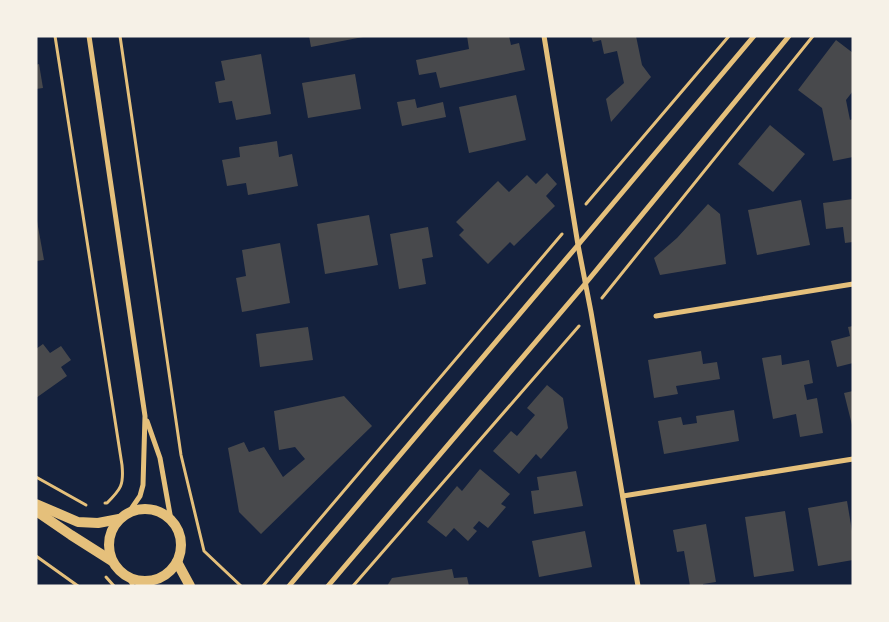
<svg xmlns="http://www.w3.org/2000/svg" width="889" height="622" font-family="'Zilla Slab',serif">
  <rect width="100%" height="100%" fill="#14213d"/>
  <!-- building -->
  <g fill="#48494c">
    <path d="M 309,36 L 363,36 L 363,37 L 311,47 Z"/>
    <path d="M 467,36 L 509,36 L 511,45 L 519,43 L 525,70 L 440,88 L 436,72 L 419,75 L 416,60 L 469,49 Z"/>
    <path d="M 591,36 L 636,36 L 642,65 L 651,77 L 611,122 L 606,99 L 624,83 L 617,51 L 604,54 L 601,40 L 593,42 Z"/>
    <path d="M 836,40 L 853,53 L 853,91 L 846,100 L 850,120 L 853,119 L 853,157 L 833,161 L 822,108 L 798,90 Z"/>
    <path d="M 261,54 L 271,114 L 236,120 L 232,101 L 219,103 L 215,82 L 225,80 L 221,61 Z"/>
    <path d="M 39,64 L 43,88 L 36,89 L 36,65 Z"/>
    <path d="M 355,74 L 361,109 L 308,118 L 302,83 Z"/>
    <path d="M 516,95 L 526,140 L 469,153 L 459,107 Z"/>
    <path d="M 415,99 L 417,108 L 443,102 L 446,117 L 402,126 L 397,102 Z"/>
    <path d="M 770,125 L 805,154 L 773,192 L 738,164 Z"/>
    <path d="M 277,141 L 279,157 L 292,154 L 298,186 L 248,195 L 246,183 L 227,186 L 222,160 L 240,157 L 239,147 Z"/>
    <path d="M 547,173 L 557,184 L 546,196 L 555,206 L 514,246 L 510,242 L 488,264 L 459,235 L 464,230 L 456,222 L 498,181 L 509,192 L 527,175 L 536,184 Z"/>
    <path d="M 853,199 L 853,242 L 845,243 L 843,227 L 826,229 L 823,203 Z"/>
    <path d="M 801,200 L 810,245 L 757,255 L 748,210 Z"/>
    <path d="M 708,204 L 720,214 L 726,264 L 660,275 L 654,258 L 677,238 Z"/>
    <path d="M 369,215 L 378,265 L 325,274 L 317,224 Z"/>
    <path d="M 36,221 L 37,221 L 44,260 L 36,261 Z"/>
    <path d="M 428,227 L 433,257 L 422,259 L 426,284 L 399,289 L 390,234 Z"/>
    <path d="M 280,243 L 290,303 L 242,312 L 236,278 L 246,276 L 242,250 Z"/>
    <path d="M 853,326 L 853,363 L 837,367 L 831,341 L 850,336 L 848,327 Z"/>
    <path d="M 308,327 L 313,360 L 260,367 L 256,334 Z"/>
    <path d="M 43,344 L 50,353 L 61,346 L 71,360 L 61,367 L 67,376 L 36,398 L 36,349 Z"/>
    <path d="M 701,351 L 703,364 L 717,362 L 720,379 L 676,386 L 678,394 L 654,398 L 648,360 Z"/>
    <path d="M 781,355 L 782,365 L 809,360 L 813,383 L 804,385 L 807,400 L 817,398 L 823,433 L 800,437 L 796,414 L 773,419 L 762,358 Z"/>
    <path d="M 547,385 L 563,398 L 568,428 L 541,459 L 536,454 L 519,474 L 493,451 L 511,431 L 517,436 L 535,415 L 527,408 Z"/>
    <path d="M 853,391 L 853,425 L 852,425 L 844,393 Z"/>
    <path d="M 344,396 L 372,426 L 261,534 L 239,512 L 228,448 L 244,442 L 249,452 L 264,447 L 283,477 L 305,459 L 295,447 L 279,450 L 274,411 Z"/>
    <path d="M 734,410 L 739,441 L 664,454 L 658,421 L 681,417 L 683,425 L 697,423 L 696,416 Z"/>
    <path d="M 480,469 L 510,494 L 501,504 L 506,507 L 488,528 L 479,521 L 473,528 L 477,531 L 468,541 L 454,528 L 446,537 L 427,522 L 457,486 L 462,491 Z"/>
    <path d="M 576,471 L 583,506 L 534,514 L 531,491 L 539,490 L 537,477 Z"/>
    <path d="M 847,501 L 853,537 L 853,560 L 818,566 L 808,508 Z"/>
    <path d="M 785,511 L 794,571 L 754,577 L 745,517 Z"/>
    <path d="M 706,524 L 716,582 L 703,584 L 703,586 L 690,586 L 684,551 L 677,552 L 673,530 Z"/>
    <path d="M 585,531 L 592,567 L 539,577 L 532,541 Z"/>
    <path d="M 452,569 L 454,578 L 467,577 L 469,586 L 387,586 L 392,578 Z"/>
  </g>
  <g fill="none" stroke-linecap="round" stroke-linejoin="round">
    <!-- path -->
    <g stroke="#e5c07b" stroke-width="3">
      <path d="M 55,36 L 122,465 C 124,485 121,489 107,503 L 105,503"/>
      <path d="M 120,36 L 181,455 L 204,551 L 241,586"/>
      <path d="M 586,204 L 729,36"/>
      <path d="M 602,298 L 813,36"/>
      <path d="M 36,477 L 86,505"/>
      <path d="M 36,556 L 78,586"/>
      <path d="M 106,577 L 114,586"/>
      <path d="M 263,586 L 562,234"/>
      <path d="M 353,586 L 579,326"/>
    </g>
    <!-- service -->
    <path stroke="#e5c07b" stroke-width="4" d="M 128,577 L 133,586"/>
    <!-- minor -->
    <g stroke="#e5c07b" stroke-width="5">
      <path d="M 89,36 L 145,416 L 143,485 L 140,496 L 129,512"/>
      <path d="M 544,36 L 578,245 L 591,312 L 638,586"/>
      <path d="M 656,316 L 853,284"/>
      <path d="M 147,421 L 160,458 L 171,520"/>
      <path d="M 623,496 L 853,459"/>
      <path d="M 289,586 L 578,245 L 754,36"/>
      <path d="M 328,586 L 585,284 L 789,36"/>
    </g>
    <!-- secondary -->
    <g stroke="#e5c07b" stroke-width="10">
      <path d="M 36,504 L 78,522 L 98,523 L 119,519"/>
      <circle cx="145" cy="545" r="36"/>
      <path d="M 36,511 L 71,535 L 112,561"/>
      <path d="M 177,562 L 190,586"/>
    </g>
  </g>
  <!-- border -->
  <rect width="889" height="622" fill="none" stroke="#f6f1e7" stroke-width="75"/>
</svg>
